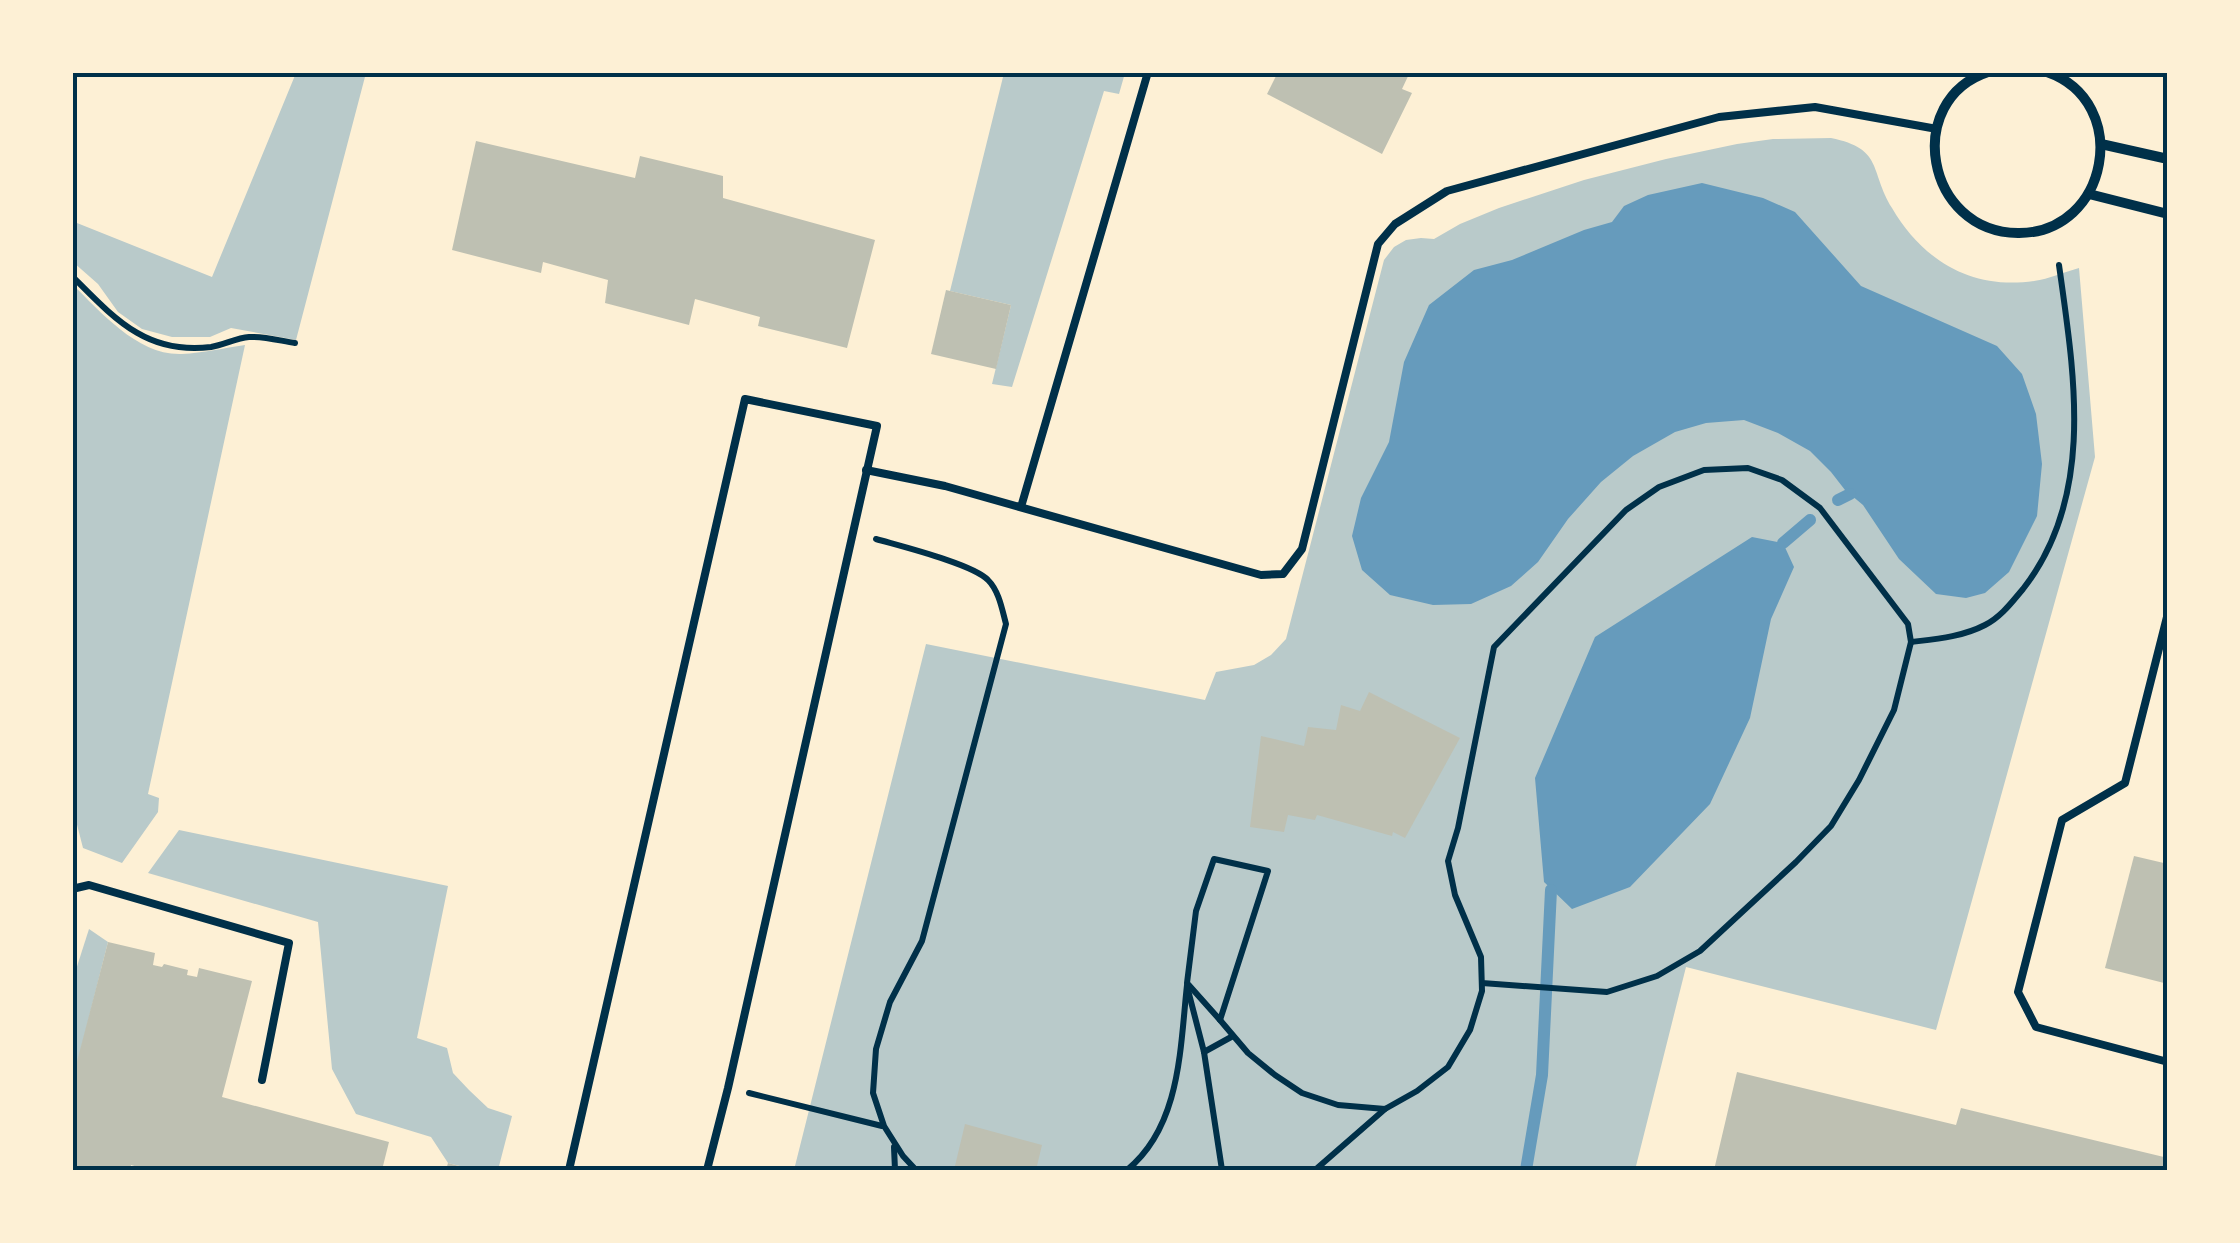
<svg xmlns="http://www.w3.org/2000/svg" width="2240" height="1243" font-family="Montserrat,sans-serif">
  <rect width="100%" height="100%" fill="#fdf0d5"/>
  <!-- green -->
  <g fill="#b9caca">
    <path d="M 296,73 L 366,73 L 296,340 L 231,328 L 210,337 L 172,337 L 142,329 L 118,312 L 98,284 L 73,262 L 72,221 L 212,277 Z"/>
    <path d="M 1004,73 L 1125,73 L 1119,94 L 1104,91 L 1012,387 L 992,384 L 1011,305 L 950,291 Z"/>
    <path d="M 1831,138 C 1884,149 1869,170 1892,208 C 1923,261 1972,290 2034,281 C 2049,279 2064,272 2079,268 L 2095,457 L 1936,1030 L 1686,967 L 1635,1170 L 794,1170 L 926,644 L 1205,700 L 1216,672 L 1254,665 L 1271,655 L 1286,639 L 1384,260 L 1394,247 L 1406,240 L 1421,238 L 1434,239 L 1460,224 L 1499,208 L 1584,180 L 1666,159 L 1737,144 L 1773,139 Z"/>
    <path d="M 72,284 C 101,312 138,356 182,354 C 203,353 224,348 245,345 L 148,794 L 159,798 L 158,812 L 122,863 L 83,848 L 73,809 Z"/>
    <path d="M 179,830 L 448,886 L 417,1038 L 447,1048 L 453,1073 L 469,1090 L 488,1108 L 512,1116 L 498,1170 L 475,1170 L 448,1163 L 431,1137 L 356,1114 L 332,1069 L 318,922 L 148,873 Z"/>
    <path d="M 89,929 L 108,942 L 73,1081 L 73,979 Z"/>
  </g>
  <!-- water -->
  <g fill="#669bbc">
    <path d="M 1702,183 L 1763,198 L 1795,212 L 1861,286 L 1997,346 L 2022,374 L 2036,414 L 2042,464 L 2037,516 L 2009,572 L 1985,593 L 1966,598 L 1936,594 L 1899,559 L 1863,505 L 1845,490 L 1831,472 L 1810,451 L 1778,433 L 1744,420 L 1706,423 L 1675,432 L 1633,456 L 1601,482 L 1568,519 L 1538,562 L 1511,586 L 1471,604 L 1433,605 L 1390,595 L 1362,570 L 1352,536 L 1361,498 L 1389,442 L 1404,362 L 1429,305 L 1474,270 L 1512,260 L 1584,230 L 1612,222 L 1624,206 L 1648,195 Z"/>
    <path d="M 1752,537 L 1783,543 L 1794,567 L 1771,619 L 1750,718 L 1710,804 L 1630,887 L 1572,909 L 1544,882 L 1535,778 L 1595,637 Z"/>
  </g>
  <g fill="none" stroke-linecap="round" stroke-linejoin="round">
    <!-- stream -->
    <g stroke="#669bbc" stroke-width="12">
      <path d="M 1838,500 L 1850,494"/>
      <path d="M 1783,543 L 1810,520"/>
      <path d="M 1526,1170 L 1542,1075 L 1551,890"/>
    </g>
  </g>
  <!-- building -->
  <g fill="#bec0b2">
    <path d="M 1278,72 L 1410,72 L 1402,89 L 1412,93 L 1382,154 L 1267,94 Z"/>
    <path d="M 476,141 L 635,178 L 640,156 L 723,176 L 723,198 L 875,240 L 847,348 L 758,326 L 760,317 L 695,299 L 689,325 L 605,303 L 608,280 L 543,262 L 541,273 L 452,250 Z"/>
    <path d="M 946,290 L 1011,305 L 996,369 L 931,354 Z"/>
    <path d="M 1369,692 L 1460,738 L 1405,838 L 1393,832 L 1392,836 L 1317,815 L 1315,820 L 1288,815 L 1284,832 L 1250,827 L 1261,736 L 1304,746 L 1308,727 L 1336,730 L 1341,705 L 1360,711 Z"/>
    <path d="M 2134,856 L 2168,864 L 2168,984 L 2105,968 Z"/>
    <path d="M 108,942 L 155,953 L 153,965 L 162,967 L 164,964 L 188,970 L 187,975 L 197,977 L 199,968 L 252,981 L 222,1097 L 389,1142 L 382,1170 L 148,1170 L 131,1165 L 130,1170 L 72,1170 L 72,1081 Z"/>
    <path d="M 1737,1072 L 1956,1125 L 1961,1108 L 2168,1158 L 2168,1170 L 1714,1170 Z"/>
    <path d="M 965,1124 L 1042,1145 L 1036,1170 L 954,1170 Z"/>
    <path d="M 448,1163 L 470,1169 L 470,1170 L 446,1170 Z"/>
  </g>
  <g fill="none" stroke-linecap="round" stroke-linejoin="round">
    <!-- path -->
    <g stroke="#003049" stroke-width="6">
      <path d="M 72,276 C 114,318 146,355 211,347 C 224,345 236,338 249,337 C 264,336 281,341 295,343"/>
      <path d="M 876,539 C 900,546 973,564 988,580 C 999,591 1002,609 1006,624 L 922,941 L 890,1002 L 876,1049 L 873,1093 L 884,1126 L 903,1156 L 916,1170"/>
      <path d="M 1911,642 C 1936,639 1962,637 1985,625 C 2001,617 2012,602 2023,589 C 2096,496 2074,373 2059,265"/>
      <path d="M 1214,859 L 1268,871 L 1220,1020 L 1187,983 L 1196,911 Z"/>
      <path d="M 1188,990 L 1204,1052 L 1222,1170"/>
      <path d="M 1220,1020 L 1248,1053 L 1275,1075 L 1302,1093 L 1338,1105 L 1385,1109 L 1417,1091 L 1448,1067 L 1470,1030 L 1482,991 L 1481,957 L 1455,895 L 1448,861 L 1458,828 L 1494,647 L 1626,510 L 1659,487 L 1704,470 L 1748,468 L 1782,480 L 1820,508 L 1908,624 L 1911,642 L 1894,710 L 1859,780 L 1831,826 L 1796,862 L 1700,951 L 1657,976 L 1607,992 L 1482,983"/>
      <path d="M 1204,1052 L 1233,1036"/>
      <path d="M 749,1093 L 882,1126"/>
      <path d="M 894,1147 L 895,1170"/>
      <path d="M 1127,1170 C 1181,1126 1180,1048 1187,985"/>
      <path d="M 1315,1170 L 1385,1109"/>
    </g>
    <!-- service -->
    <g stroke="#003049" stroke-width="8">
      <path d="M 866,470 L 945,486 L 1261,575 L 1283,574 L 1302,549 L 1378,244 L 1395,224 L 1447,191 L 1719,117 L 1815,107 L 1937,129"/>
      <path d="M 1021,507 L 1148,72"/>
      <path d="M 2168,613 L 2125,783 L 2062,820 L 2018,992 L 2036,1027 L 2168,1062"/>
      <path d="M 72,889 L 89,885 L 289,943 L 262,1080"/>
      <path d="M 569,1170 L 745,399 L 877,426 L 728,1088 L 707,1170"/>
    </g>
    <!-- minor -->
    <g stroke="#003049" stroke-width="10">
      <path d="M 1988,72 C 1903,100 1925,232 2018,233 C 2109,234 2133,102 2047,72"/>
      <path d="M 2101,144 L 2168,159"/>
      <path d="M 2089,194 L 2168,214"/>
    </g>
  </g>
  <!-- border -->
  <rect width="2240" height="1243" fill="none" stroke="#fdf0d5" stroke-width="150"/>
  <rect x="75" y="75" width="2090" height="1093" fill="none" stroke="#003049" stroke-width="4"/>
</svg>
